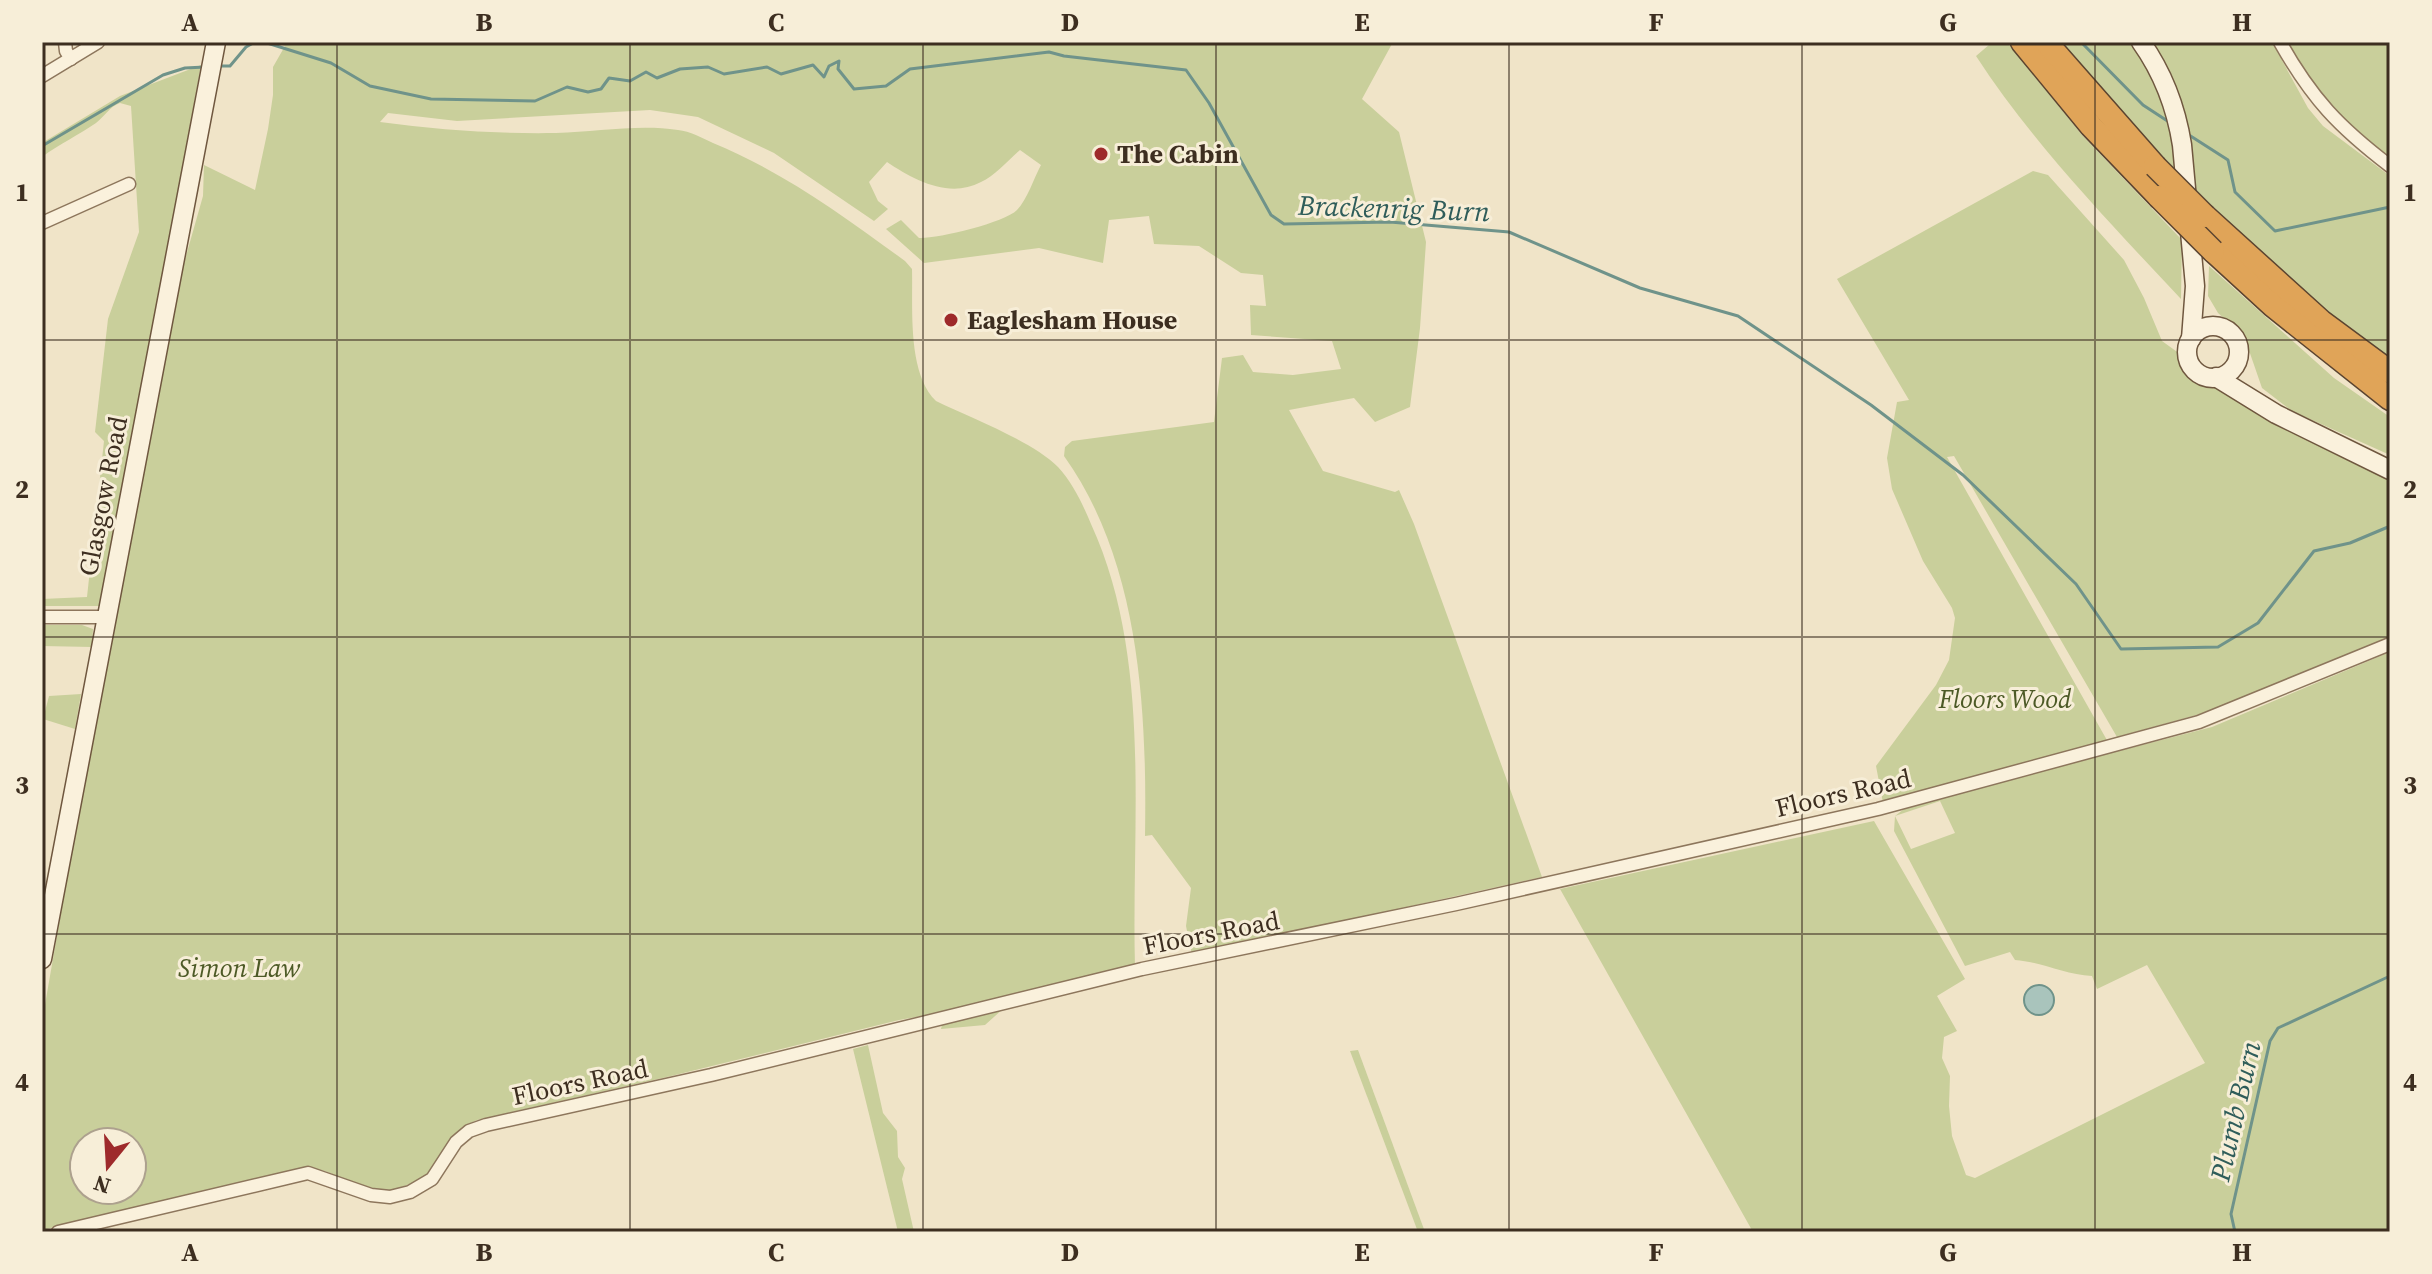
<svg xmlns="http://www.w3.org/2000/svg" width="2432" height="1274" font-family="'Source Serif 4',serif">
  <rect width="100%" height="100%" fill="#f0e4c8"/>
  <!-- green -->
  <g fill="#c9cf9b" fill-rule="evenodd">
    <path d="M 273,42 L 1393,42 L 1362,99 L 1399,132 L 1426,242 L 1420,328 L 1410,407 L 1375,422 L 1354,398 L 1289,410 L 1323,471 L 1395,492 L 1399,490 L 1414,524 L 1542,877 L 1192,955 L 1186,926 L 1191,888 L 1152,835 L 1145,836 C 1147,710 1140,562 1064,456 L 1065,447 L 1072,441 L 1214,422 L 1222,358 L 1243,355 L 1253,372 L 1293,375 L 1341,369 L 1332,341 L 1251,335 L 1250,305 L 1266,306 L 1263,275 L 1241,273 L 1199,246 L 1154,244 L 1149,216 L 1109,220 L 1103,263 L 1039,248 L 924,263 L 886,229 L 901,220 L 919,238 C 936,239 1004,223 1017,210 C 1027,200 1034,178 1041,165 L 1020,150 C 1008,160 995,176 981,182 C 949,199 914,180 887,162 L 869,182 L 878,201 L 888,209 L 874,221 L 774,153 L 698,117 L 650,110 L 457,121 L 388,113 L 380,122 C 439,130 497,134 556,133 C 597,132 638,124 678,130 C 690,131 702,138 713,143 C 782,171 845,217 905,261 L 912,269 C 913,308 907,373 936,401 C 971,418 1032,441 1058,467 C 1073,483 1083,505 1091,524 C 1153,659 1131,824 1135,967 L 1004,1008 L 985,1025 L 941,1029 L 945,1012 L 899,1020 L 667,1077 L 477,1120 L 462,1127 L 423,1179 L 388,1192 L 372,1190 L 325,1171 L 305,1167 L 42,1230 L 42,1022 L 97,705 L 182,270 L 203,196 L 204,165 L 255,190 L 268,129 L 273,95 L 273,67 L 285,46 ZM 84,1142 L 132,1142 L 132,1190 L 84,1190 Z"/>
    <path d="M 1998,42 L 2007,42 L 2082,135 L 2182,240 L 2181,299 C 2109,222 2034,145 1976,56 L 1990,44 Z"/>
    <path d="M 2059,42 L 2130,42 C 2160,81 2172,126 2179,174 L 2122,116 Z"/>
    <path d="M 2147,42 L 2272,42 L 2308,108 L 2323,126 L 2390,176 L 2390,360 L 2297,291 L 2192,188 Z"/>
    <path d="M 2288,42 L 2390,42 L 2390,157 L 2352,128 L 2314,86 Z"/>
    <path d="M 201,65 L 102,606 L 42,606 L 42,599 L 87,597 L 104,441 L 95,432 L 108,319 L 139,232 L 131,106 L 120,103 C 109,107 105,116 96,123 C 79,135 59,144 42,157 L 42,143 L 120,96 Z"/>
    <path d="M 2033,171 L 2048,175 L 2124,260 L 2144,298 L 2162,341 L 2180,354 L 2183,365 L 2192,376 L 2222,386 L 2268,420 L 2343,455 L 2390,480 L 2390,639 L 2218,709 L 2117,737 L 1954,456 L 1947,457 L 2108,742 L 1883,803 L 1876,766 L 1936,685 L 1949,660 L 1955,618 L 1952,608 L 1923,561 L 1892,489 L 1887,458 L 1897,402 L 1909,400 L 1837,279 Z"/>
    <path d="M 2209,266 L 2334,378 L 2390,417 L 2390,455 L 2292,411 L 2262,388 L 2244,336 L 2218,313 L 2208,296 Z"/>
    <path d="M 42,625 L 82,625 L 93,629 L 92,647 L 42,646 Z"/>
    <path d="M 2390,652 L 2390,1232 L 1753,1232 L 1560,889 L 1874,821 L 1965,979 L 1937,996 L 1957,1031 L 1944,1037 L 1942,1058 L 1950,1076 L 1949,1106 L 1952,1136 L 1966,1175 L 1975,1178 L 2205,1063 L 2147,965 L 2097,989 L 2092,976 C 2065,975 2042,962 2015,960 L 2010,952 L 1965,966 L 1894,831 L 1895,816 L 1909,805 L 2212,727 ZM 1940,801 L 1955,833 L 1911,849 L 1895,816 Z"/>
    <path d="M 81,694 L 75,729 L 43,719 L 49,696 Z"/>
    <path d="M 868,1045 L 883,1113 L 897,1131 L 898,1157 L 905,1168 L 902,1179 L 914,1232 L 898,1232 L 853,1049 Z"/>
    <path d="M 1358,1050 L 1425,1232 L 1418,1232 L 1350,1051 Z"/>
  </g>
  <!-- water -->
  <circle fill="#a9c4bc" stroke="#6f938a" stroke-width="2" cx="2039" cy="1000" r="15"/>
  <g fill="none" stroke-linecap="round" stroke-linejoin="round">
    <!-- stream -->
    <g stroke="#6f938a" stroke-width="3">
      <path d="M 264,42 L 331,63 L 370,86 L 431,99 L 535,101 L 567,87 L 588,92 L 601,89 L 609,78 L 630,81 L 646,72 L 657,78 L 680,69 L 708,67 L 724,74 L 767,67 L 781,74 L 813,65 L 824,77 L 829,66 L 839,61 L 838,69 L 854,89 L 886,86 L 910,69 L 1049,52 L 1064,56 L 1186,70 L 1209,103 L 1271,215 L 1284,224 L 1390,222 L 1509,232 L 1640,288 L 1738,316 L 1871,405 L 1963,475 L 2076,584 L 2121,649 L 2218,647 L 2258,623 L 2314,551 L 2350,543 L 2388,527 L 2390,524"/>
      <path d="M 2081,42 L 2143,105 L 2169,122"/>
      <path d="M 217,66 L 230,66 L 246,47 L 255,42"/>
      <path d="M 2189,135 L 2228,160 L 2235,192 L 2275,231 L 2390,207"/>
      <path d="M 42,146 L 163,75 L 185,68 L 205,67"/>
      <path d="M 2235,1232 L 2231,1214 L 2270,1041 L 2278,1028 L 2390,976"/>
    </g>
    <!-- street casing -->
    <g stroke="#8d765c" stroke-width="15">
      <g id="street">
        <path d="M 65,42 L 66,51 L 71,59"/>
        <path d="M 2280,42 C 2312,99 2339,127 2390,166"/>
        <path d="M 42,76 L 98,42"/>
        <path d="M 42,223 L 129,184"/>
        <path d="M 42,617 L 106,617"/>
        <path d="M 58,1232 L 308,1173 L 371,1195 L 390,1197 L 410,1192 L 432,1179 L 456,1142 L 469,1131 L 486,1125 L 711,1075 L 1142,969 L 1456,904 L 1878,809 L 2199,722 L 2390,644"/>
      </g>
    </g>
    <!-- secondary casing -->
    <g stroke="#6f573f" stroke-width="21">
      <g id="secondary">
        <path d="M 2141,42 C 2163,73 2176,107 2182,145 L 2195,286 L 2191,339"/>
        <circle cx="2213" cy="352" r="26"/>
        <path d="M 2216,377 L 2276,414 L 2390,470"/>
        <path d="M 42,959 L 216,42"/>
      </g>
    </g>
    <!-- highway casing -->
    <g stroke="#5b4430" stroke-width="25">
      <g id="highway">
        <path d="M 2022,42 L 2091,126 L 2159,197"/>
        <path d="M 2046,42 L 2155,166"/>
        <path d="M 2205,216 L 2321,321 L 2390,372"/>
        <path d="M 2213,251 L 2273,306 L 2390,399"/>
      </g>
    </g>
    <!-- street -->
    <use href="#street" stroke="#faf1dc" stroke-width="12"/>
    <!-- secondary -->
    <use href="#secondary" stroke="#faf1dc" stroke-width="18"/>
    <!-- highway -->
    <use href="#highway" stroke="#e0a458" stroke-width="22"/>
    <!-- highway-bridge casing -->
    <g stroke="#5b4430" stroke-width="25" stroke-linecap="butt">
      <g id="highway-bridge">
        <path d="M 2155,166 L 2205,216"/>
        <path d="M 2159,197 L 2213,251"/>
      </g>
    </g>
    <!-- highway-bridge -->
    <use href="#highway-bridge" stroke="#e0a458" stroke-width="22"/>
  </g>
  <!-- grid -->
  <path fill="none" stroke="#3d2e20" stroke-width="2" stroke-opacity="0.55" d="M 337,42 L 337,1232M 630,42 L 630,1232M 923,42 L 923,1232M 1216,42 L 1216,1232M 1509,42 L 1509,1232M 1802,42 L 1802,1232M 2095,42 L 2095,1232M 42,340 L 2390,340M 42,637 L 2390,637M 42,934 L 2390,934"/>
  <!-- markers -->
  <g fill="#9e2a2b" stroke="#f7eed8" stroke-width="3">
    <circle cx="1101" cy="154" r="8"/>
    <circle cx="951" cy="320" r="8"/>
  </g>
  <g text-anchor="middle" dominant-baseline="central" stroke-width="6" stroke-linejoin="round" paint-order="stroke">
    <!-- poi labels -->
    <g font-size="26" font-weight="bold" fill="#3d2e20" stroke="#f7eed8" text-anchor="start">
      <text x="1117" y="154">The Cabin</text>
      <text x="967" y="320">Eaglesham House</text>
    </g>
    <!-- street labels -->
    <g font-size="26" fill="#3d2e20" stroke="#f7eed8">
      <text transform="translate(103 496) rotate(-79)">Glasgow Road</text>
      <text transform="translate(1843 793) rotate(-13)">Floors Road</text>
      <text transform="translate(1211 933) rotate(-11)">Floors Road</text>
      <text transform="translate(580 1082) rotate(-12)">Floors Road</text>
    </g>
    <!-- park labels -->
    <g font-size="26" font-style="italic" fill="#4d5a26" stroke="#f7eed8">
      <text x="2005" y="699">Floors Wood</text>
      <text x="239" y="968">Simon Law</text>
    </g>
    <!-- water labels -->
    <g font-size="28" font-style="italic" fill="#2f5d5a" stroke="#f7eed8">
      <text transform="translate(1394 208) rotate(2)">Brackenrig Burn</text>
      <text transform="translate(2235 1111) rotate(-77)">Plumb Burn</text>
    </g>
  </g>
  <!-- border -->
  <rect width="2432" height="1274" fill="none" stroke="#f7eed8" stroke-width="88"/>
  <!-- north arrow -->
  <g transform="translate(108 1166) rotate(198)"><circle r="38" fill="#f7eed8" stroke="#ada18e" stroke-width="2"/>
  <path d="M0-6L14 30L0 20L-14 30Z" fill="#9e2a2b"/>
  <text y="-12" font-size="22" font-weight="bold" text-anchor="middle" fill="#3d2e20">N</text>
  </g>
  <rect x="44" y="44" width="2344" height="1186" fill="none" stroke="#3d2e20" stroke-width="3"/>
  <g font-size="26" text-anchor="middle" font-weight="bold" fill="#3d2e20">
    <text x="190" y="31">A</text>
    <text x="484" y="31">B</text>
    <text x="776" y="31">C</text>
    <text x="1070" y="31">D</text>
    <text x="1362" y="31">E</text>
    <text x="1656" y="31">F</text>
    <text x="1948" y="31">G</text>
    <text x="2242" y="31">H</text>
    <text x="22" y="201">1</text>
    <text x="2410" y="201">1</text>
    <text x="22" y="498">2</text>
    <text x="2410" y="498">2</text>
    <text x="22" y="794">3</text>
    <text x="2410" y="794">3</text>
    <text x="22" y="1091">4</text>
    <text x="2410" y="1091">4</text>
    <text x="190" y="1261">A</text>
    <text x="484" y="1261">B</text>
    <text x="776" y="1261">C</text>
    <text x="1070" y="1261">D</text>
    <text x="1362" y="1261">E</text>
    <text x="1656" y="1261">F</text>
    <text x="1948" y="1261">G</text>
    <text x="2242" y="1261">H</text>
  </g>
</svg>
